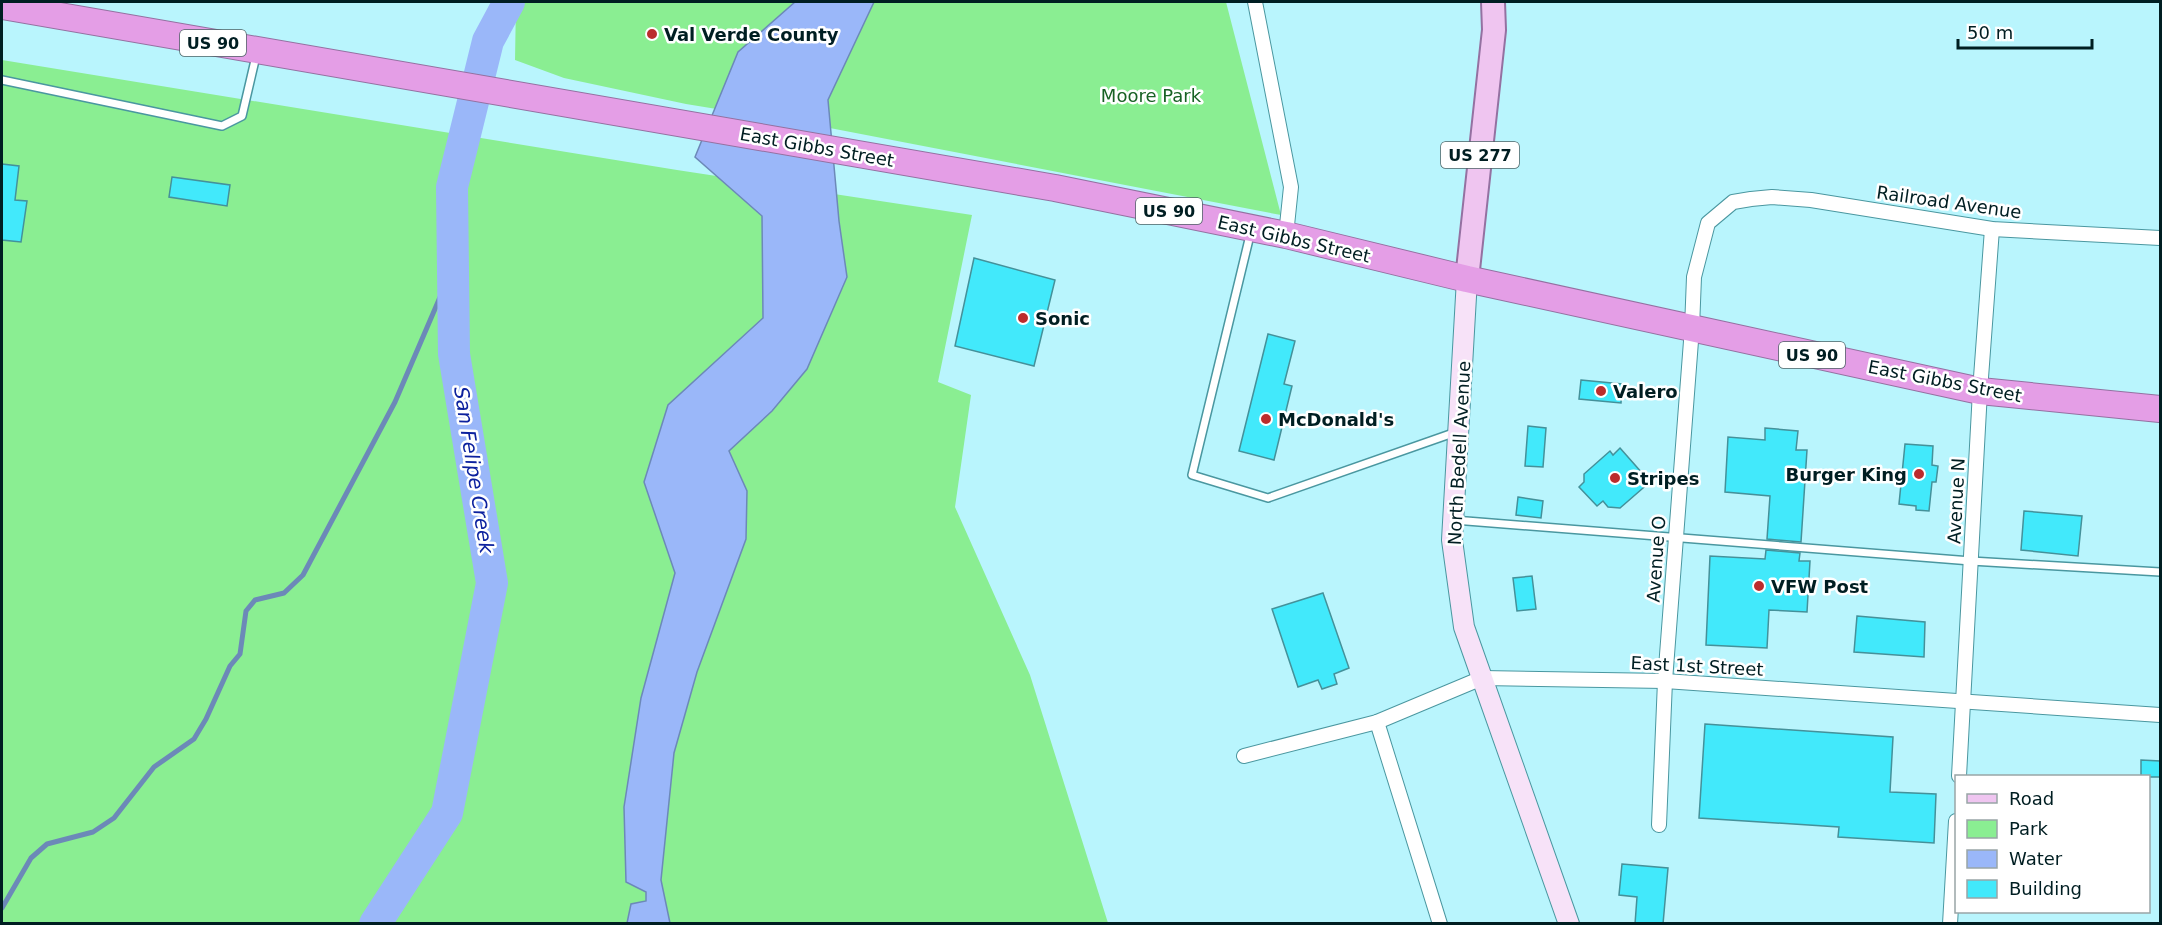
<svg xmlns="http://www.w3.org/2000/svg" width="2162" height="925" font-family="'DejaVu Sans',sans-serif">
  <rect width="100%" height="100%" fill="#b9f5fd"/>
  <!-- green -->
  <g fill="#8aee92">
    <path d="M 516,2 L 1226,2 L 1281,215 L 809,124 L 686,104 L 564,78 L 515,60 Z"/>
    <path d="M 2,60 L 677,170 L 972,215 L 938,382 L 971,395 L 955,507 L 1030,675 L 1108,923 L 2,923 Z"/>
  </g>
  <!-- water -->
  <path fill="#9ab7f9" stroke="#6c89b8" stroke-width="1.5" d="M 795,2 L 874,2 L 828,100 L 839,221 L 847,277 L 807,369 L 772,411 L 729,451 L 747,491 L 746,539 L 697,672 L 674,753 L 661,880 L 670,923 L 627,923 L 631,904 L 646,901 L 646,892 L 626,882 L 624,807 L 641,698 L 675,573 L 644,482 L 668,405 L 763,318 L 762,216 L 695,157 L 738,52 Z"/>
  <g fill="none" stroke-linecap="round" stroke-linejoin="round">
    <!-- stream -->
    <path stroke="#6c89b8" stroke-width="5" d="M 2,908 L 31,858 L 47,844 L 93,832 L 114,818 L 154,767 L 194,739 L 206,719 L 230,666 L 240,654 L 246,611 L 255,600 L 284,593 L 303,575 L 395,402 L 453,267"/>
    <!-- river -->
    <path stroke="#9ab7f9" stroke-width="32" d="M 375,924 L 447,813 L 492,583 L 454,354 L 452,187 L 488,41 L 509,2"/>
  </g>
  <!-- building -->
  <g fill="#42e9fb" stroke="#44919a" stroke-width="1.5">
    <path d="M 2,164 L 19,166 L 15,200 L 27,201 L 21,242 L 2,240 Z"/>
    <path d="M 172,177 L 230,185 L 227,206 L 169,197 Z"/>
    <path d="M 974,258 L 1055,280 L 1034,366 L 955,346 Z"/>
    <path d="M 1268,334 L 1295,341 L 1284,384 L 1292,386 L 1274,460 L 1239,451 Z"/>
    <path d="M 1581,380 L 1622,384 L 1621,403 L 1579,399 Z"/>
    <path d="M 1528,426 L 1546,428 L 1543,467 L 1525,466 Z"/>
    <path d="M 1765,428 L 1798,431 L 1796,450 L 1807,450 L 1801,542 L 1767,539 L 1770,496 L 1725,492 L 1728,437 L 1765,440 Z"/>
    <path d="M 1905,444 L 1933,446 L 1932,465 L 1938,466 L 1936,482 L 1932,482 L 1929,511 L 1916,510 L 1916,506 L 1899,504 Z"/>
    <path d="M 1620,448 L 1650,482 L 1620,508 L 1608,507 L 1603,501 L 1597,506 L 1579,487 L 1584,482 L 1584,474 L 1610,451 L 1613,455 Z"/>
    <path d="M 1518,497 L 1543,501 L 1541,518 L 1516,515 Z"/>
    <path d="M 2024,511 L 2082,516 L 2078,556 L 2021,550 Z"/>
    <path d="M 1766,550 L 1800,553 L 1799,561 L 1810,561 L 1807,612 L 1769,610 L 1767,648 L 1706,645 L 1710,556 L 1765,559 Z"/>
    <path d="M 1532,576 L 1536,609 L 1517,611 L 1513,578 Z"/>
    <path d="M 1323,593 L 1349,668 L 1334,674 L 1337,684 L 1322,689 L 1318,680 L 1298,687 L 1272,609 Z"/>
    <path d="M 1857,616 L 1925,622 L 1924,657 L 1854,652 Z"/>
    <path d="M 1705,724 L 1893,737 L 1890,792 L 1936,794 L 1934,843 L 1838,837 L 1839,827 L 1699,818 Z"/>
    <path d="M 2141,760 L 2160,761 L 2160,777 L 2141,777 Z"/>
    <path d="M 1622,864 L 1668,868 L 1663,924 L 1635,924 L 1637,897 L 1619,895 Z"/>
  </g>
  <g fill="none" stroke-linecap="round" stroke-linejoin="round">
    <!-- lane casing -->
    <g stroke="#4a97a0" stroke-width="10">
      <g id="lane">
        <path d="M 2,80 L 222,126 L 242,116 L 256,56"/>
        <path d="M 1251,231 L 1192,475 L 1268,498 L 1456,432"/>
        <path d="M 1454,520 L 1971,561 L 2160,572"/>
      </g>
    </g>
    <!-- street casing -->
    <g stroke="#4a97a0" stroke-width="16">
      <g id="street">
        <path d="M 1255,2 L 1291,187 L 1286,235"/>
        <path d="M 1377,722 L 1440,924"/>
        <path d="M 1244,756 L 1377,722 L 1482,678 L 1665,681 L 2160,715"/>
        <path d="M 1959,776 L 1980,391 L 1992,229"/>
        <path d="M 1659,825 L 1665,681 L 1692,328 L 1694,277 L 1708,223 L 1733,202 L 1751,199 L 1772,197 L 1811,200 L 1992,229 L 2160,238"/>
        <path d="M 1950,924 L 1956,821"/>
      </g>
    </g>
    <!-- secondary casing -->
    <g stroke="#4a97a0" stroke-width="22">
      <path id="secondary" d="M 1467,279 L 1452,540 L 1464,627 L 1569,924"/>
    </g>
    <!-- primary casing -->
    <g stroke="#9471a1" stroke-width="26">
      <path id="primary" d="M 1467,279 L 1494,30 L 1493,2"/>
    </g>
    <!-- highway casing -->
    <g stroke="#9471a1" stroke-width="28">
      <path id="highway" d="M 2,6 L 1055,188 L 1286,235 L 1467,279 L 1980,391 L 2160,409"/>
    </g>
    <!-- lane -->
    <use href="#lane" stroke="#fff" stroke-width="7"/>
    <!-- street -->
    <use href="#street" stroke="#fff" stroke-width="14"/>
    <!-- secondary -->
    <use href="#secondary" stroke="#f7e2f8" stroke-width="20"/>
    <!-- primary -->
    <use href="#primary" stroke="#efc5f0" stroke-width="22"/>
    <!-- highway -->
    <use href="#highway" stroke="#e49ee6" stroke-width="26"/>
  </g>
  <!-- markers -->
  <g fill="#bb2c2d" stroke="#fff" stroke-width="2">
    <circle cx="652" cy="34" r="6"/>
    <circle cx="1023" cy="318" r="6"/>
    <circle cx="1601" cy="391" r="6"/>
    <circle cx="1266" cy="419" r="6"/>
    <circle cx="1919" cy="474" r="6"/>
    <circle cx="1615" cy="478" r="6"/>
    <circle cx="1759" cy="586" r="6"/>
  </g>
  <g text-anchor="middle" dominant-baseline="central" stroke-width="5" stroke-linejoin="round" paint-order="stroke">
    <!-- shield labels -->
    <g fill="#fff" stroke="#4c6264" stroke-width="1.5">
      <rect x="180" y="30" width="66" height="26" rx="4.5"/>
      <rect x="1441" y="142" width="78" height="26" rx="4.5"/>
      <rect x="1136" y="198" width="66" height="26" rx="4.5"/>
      <rect x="1779" y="342" width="66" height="26" rx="4.5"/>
    </g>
    <g font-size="16" font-weight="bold" fill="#001e22">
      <text x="213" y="43">US 90</text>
      <text x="1480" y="155">US 277</text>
      <text x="1169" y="211">US 90</text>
      <text x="1812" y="355">US 90</text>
    </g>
    <!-- poi labels -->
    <g font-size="18" font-weight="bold" fill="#001e22" stroke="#fff" text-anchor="start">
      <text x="664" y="34">Val Verde County</text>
      <text x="1035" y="318">Sonic</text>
      <text x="1613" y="391">Valero</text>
      <text x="1278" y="419">McDonald's</text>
      <text x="1907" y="474" text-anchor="end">Burger King</text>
      <text x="1627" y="478">Stripes</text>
      <text x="1771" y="586">VFW Post</text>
    </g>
    <!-- park labels -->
    <g font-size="18" fill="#186224" stroke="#fff">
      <text x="1151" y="95">Moore Park</text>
    </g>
    <!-- street labels -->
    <g font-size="18" fill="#001e22" stroke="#fff">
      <text transform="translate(817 147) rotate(10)">East Gibbs Street</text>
      <text transform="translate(1949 202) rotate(8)">Railroad Avenue</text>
      <text transform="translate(1294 239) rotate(13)">East Gibbs Street</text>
      <text transform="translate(1945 381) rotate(11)">East Gibbs Street</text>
      <text transform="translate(1459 453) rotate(-87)">North Bedell Avenue</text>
      <text transform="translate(1956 501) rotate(-87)">Avenue N</text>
      <text transform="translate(1656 559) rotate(-86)">Avenue O</text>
      <text transform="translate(1697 666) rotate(3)">East 1st Street</text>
    </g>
    <!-- water labels -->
    <g font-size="20" font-style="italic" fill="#0c219e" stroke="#fff">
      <text transform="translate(474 470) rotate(81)">San Felipe Creek</text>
    </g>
  </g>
  <!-- border -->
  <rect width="2162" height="925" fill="none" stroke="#001e22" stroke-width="6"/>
  <!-- legend -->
  <rect x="1955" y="775" width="195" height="138" fill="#ffffff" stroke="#99a5a7" stroke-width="1.5"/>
  <rect x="1967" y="794" width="30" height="9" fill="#efc5f0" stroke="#99a5a7" stroke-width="1.5"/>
  <text x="2009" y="805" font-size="18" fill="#001e22">Road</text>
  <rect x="1967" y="820" width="30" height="18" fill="#8aee92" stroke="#99a5a7" stroke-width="1.5"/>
  <text x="2009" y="835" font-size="18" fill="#001e22">Park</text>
  <rect x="1967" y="850" width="30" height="18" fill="#9ab7f9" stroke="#99a5a7" stroke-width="1.5"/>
  <text x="2009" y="865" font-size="18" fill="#001e22">Water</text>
  <rect x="1967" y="880" width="30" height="18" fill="#42e9fb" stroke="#99a5a7" stroke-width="1.5"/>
  <text x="2009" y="895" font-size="18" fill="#001e22">Building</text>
  <!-- scale -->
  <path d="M1958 39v9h134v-9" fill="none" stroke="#001e22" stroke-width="3"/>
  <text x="1967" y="39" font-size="18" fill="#001e22" stroke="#ffffff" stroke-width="4.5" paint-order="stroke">50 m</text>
</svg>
